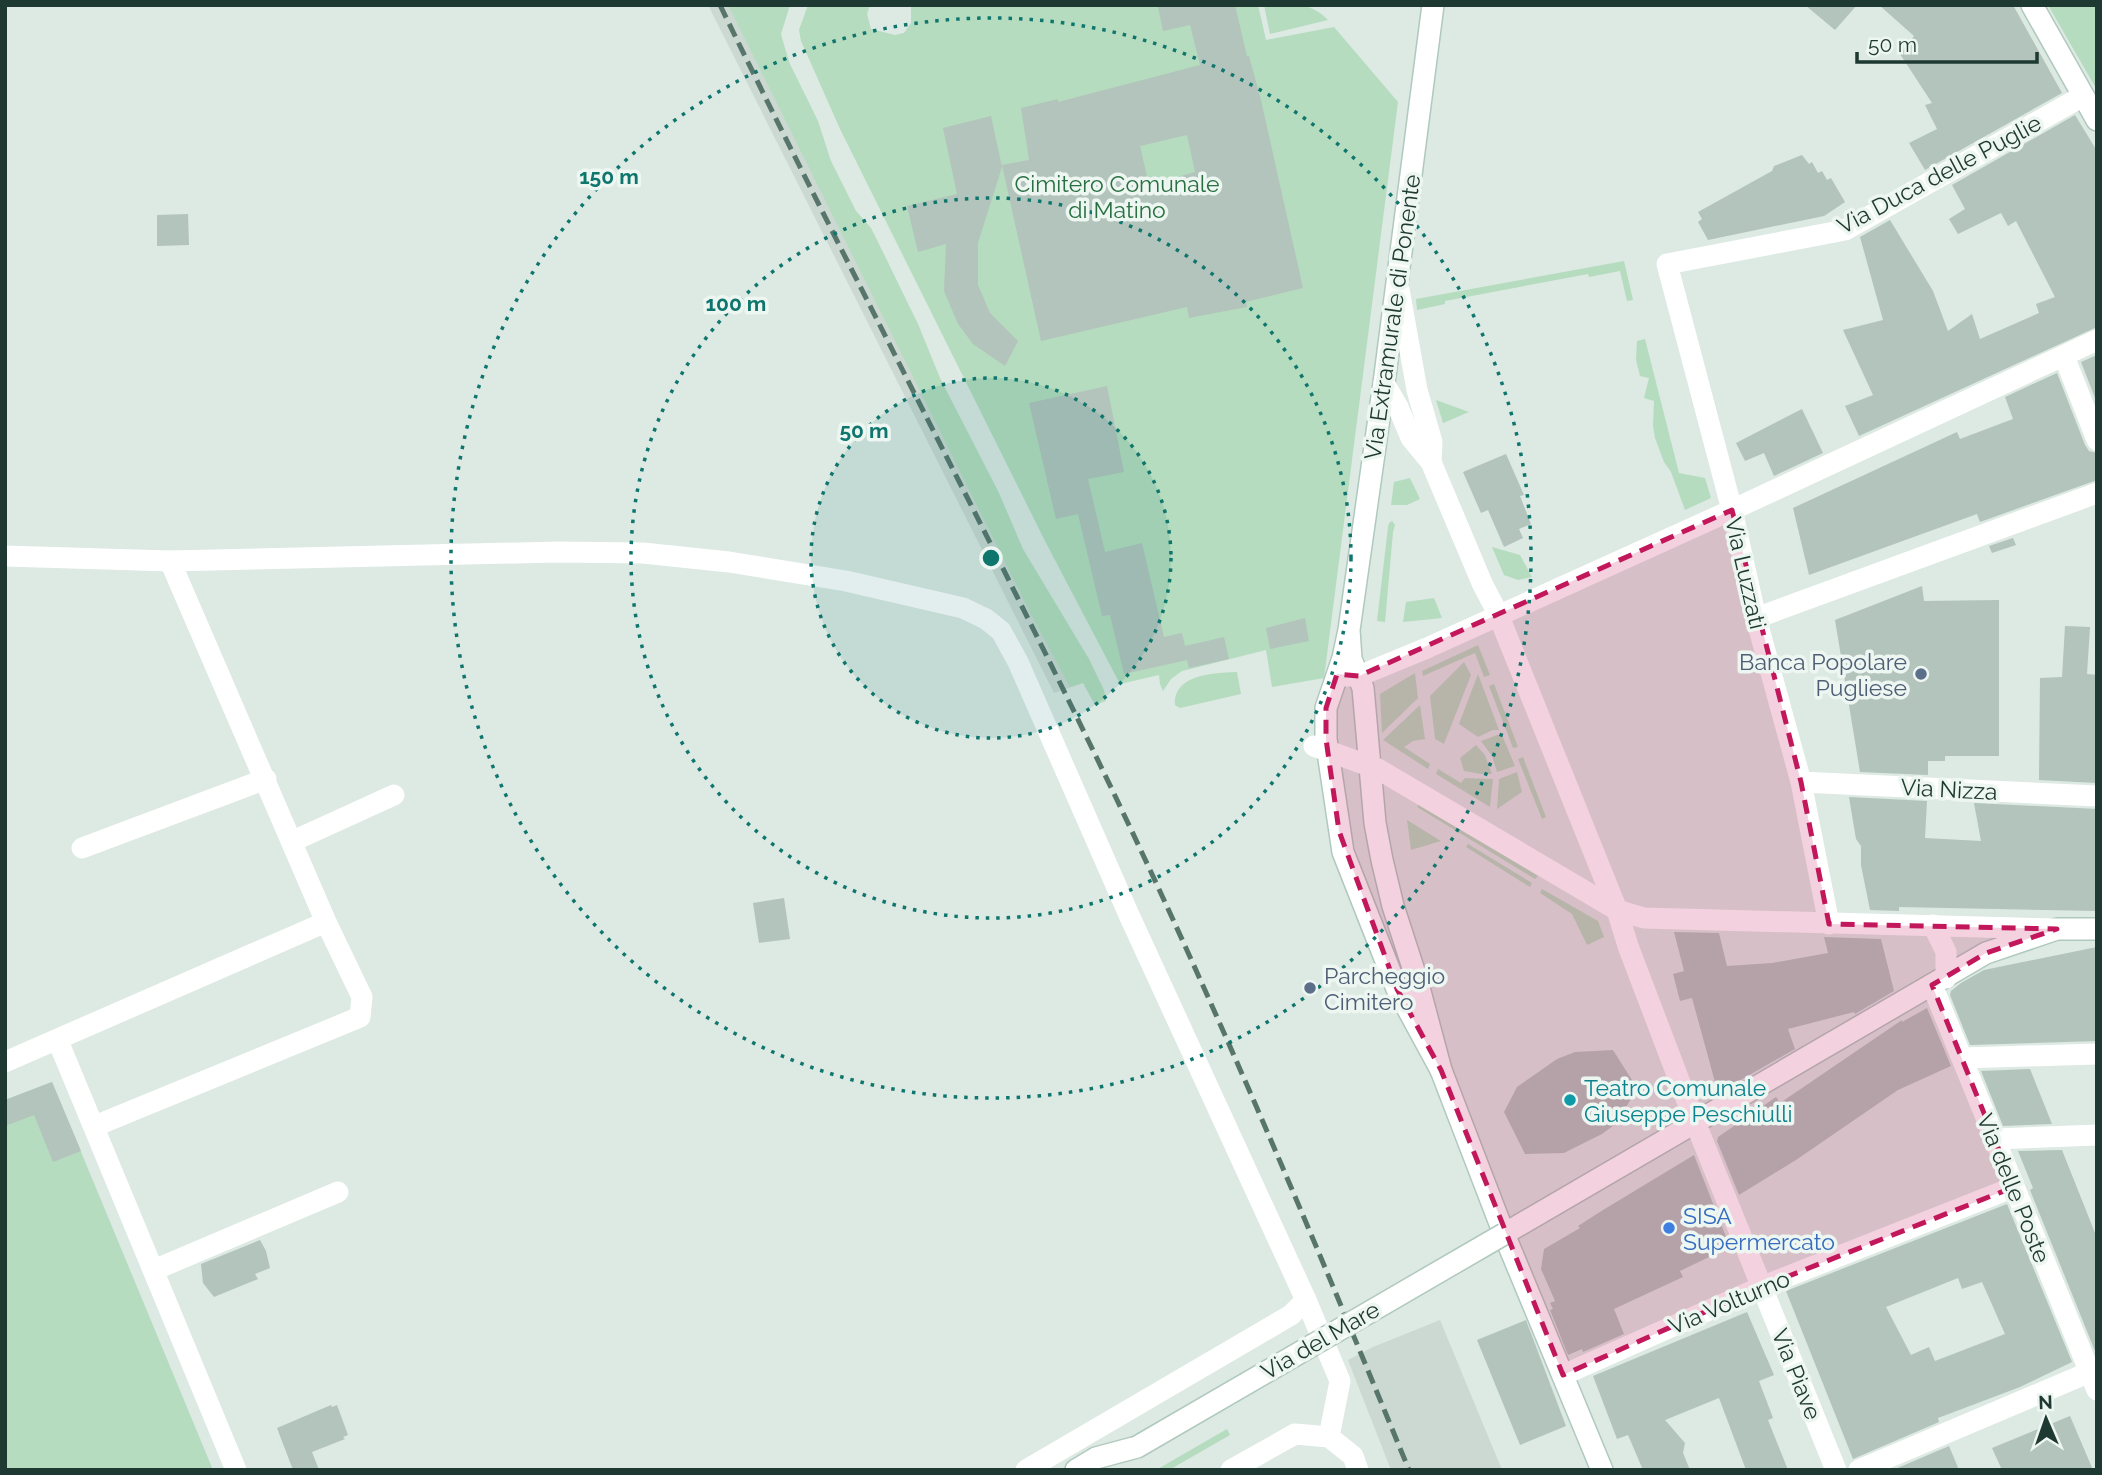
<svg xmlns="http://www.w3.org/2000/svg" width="2102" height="1475" font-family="Raleway,sans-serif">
  <rect width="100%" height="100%" fill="#dde9e3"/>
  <!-- built -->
  <g fill="#cbd9d2">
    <path d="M 708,5 L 742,5 L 1083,683 L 1054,693 Z"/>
    <path d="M 1440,1320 L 1502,1470 L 1391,1470 L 1348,1360 L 1373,1347 Z"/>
  </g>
  <!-- green -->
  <g fill="#b5dcbe">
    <path d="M 728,5 L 790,5 L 781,34 L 784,45 L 790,64 L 818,121 L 831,161 L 856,211 L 871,228 L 879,244 L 918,324 L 940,378 L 999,493 L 1023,549 L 1089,659 L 1104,690 L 1106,701 L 1095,705 L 1083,683 L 1070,687 L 1033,618 Z"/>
    <path d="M 808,5 L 870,5 L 867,14 L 871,29 L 895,35 L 904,33 L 911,23 L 911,5 L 1258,5 L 1266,40 L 1334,27 L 1398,102 L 1324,678 L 1272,687 L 1266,650 L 1182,671 L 1171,679 L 1163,691 L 1160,684 L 1159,675 L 1120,684 L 1046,543 L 840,129 L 801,41 L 799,30 Z"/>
    <path d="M 1264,5 C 1290,5 1309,0 1328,20 L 1270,34 Z"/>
    <path d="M 2048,5 L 2097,5 L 2097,90 Z"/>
    <path d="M 1624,261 L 1633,300 L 1627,301 L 1620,271 L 1589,277 L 1588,274 L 1445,301 L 1445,304 L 1417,310 L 1416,299 Z"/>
    <path d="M 1645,339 L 1679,473 L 1705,478 L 1711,498 L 1685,510 L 1671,472 L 1664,462 L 1655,438 L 1653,426 L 1654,401 L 1644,398 L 1649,378 L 1640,376 L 1636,360 L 1637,341 Z"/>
    <path d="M 1436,400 L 1469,412 L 1443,423 Z"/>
    <path d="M 1410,478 L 1420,499 L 1407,505 L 1391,505 L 1394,482 Z"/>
    <path d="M 1392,521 L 1395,525 L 1393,532 L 1385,622 L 1377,621 L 1388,527 L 1389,523 Z"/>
    <path d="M 1492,547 L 1520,555 L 1532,577 L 1518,580 L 1504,575 Z"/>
    <path d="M 1434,598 L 1442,618 L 1403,622 L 1406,602 Z"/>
    <path d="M 1478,645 L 1490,675 L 1484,677 L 1475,653 L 1423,676 L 1422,671 Z"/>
    <path d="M 1464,662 L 1471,675 L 1444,744 L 1435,739 L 1430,696 Z"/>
    <path d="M 1237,672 L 1241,694 L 1180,708 L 1175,705 C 1173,674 1215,673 1237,672 Z"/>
    <path d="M 1415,673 L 1418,698 L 1382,733 L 1380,694 Z"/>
    <path d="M 1478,674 L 1499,730 L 1493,730 L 1478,737 L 1459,724 Z"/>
    <path d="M 1494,684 L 1518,747 L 1513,748 L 1489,686 Z"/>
    <path d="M 1420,705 L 1425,739 L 1413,741 L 1404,747 L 1430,764 L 1428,769 L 1383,740 Z"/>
    <path d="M 1497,735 L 1502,735 L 1515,766 L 1497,772 L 1492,756 L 1481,741 Z"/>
    <path d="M 1476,745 L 1485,755 L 1492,774 L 1481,774 L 1464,771 L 1460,758 Z"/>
    <path d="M 1523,757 L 1546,817 L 1542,819 L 1518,759 Z"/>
    <path d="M 1438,769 L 1461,783 L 1465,778 L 1493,779 L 1490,807 L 1436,774 Z"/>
    <path d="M 1517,772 L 1522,792 L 1497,809 L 1499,779 Z"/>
    <path d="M 1420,803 L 1538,876 L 1535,879 L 1417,807 Z"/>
    <path d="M 1407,820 L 1441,841 L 1411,850 Z"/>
    <path d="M 1468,844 L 1532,883 L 1530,887 L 1466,847 Z"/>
    <path d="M 1542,889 L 1598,921 L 1604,937 L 1587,945 L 1572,914 L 1540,893 Z"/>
    <path d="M 52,1082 L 213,1470 L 5,1470 L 5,1100 Z"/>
    <path d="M 1227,1429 L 1230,1435 L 1169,1470 L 1156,1470 Z"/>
  </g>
  <!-- building -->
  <g fill="#b2c4bc" fill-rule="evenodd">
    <path d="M 1169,5 L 1235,5 L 1247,56 L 1249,56 L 1261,100 L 1303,288 L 1246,302 L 1247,307 L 1189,318 L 1187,307 L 1041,341 L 1002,165 L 1029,160 L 1021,108 L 1058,99 L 1058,102 L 1200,65 L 1190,25 L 1163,31 L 1158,7 ZM 1187,135 L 1195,172 L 1149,185 L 1140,146 Z"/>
    <path d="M 1805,5 L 1857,5 L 1835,30 Z"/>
    <path d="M 1879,5 L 2013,5 L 2062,93 L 1925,170 L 1909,143 L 1937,129 L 1925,105 L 1932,103 L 1900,54 L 1914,36 Z"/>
    <path d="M 2075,115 L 2097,151 L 2097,327 L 1859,436 L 1845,406 L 1873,395 L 1843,330 L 1883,320 L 1860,237 L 1890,220 L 1933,291 L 1948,331 L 1972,314 L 1980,339 L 2039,313 L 2036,304 L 2055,297 L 2016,221 L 2008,226 L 2001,213 L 1958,234 L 1949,219 L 1965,209 L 1952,185 Z"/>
    <path d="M 991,116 L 1002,167 L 978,243 L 978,285 L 990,313 L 1018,341 L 1005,366 L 973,344 L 958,324 L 944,291 L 946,244 L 918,252 L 907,206 L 957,194 L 943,128 Z"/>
    <path d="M 1802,155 L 1809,164 L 1812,162 L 1818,173 L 1822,171 L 1827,180 L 1831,178 L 1845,202 L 1824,216 L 1708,240 L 1698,222 L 1702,219 L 1698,212 L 1772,171 L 1774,166 Z"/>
    <path d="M 188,214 L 189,245 L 157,246 L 157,215 Z"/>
    <path d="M 2097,355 L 2097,403 L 2081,362 Z"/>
    <path d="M 2057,373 L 2085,445 L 2089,451 L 2097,453 L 2097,480 L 1980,522 L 1977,514 L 1809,575 L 1793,508 L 1957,432 L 1960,439 L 2013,419 L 2005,397 Z"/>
    <path d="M 1107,386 L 1124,472 L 1088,479 L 1105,552 L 1142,543 L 1164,637 L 1182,633 L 1185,646 L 1224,637 L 1229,659 L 1189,668 L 1187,660 L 1124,674 L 1110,615 L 1102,616 L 1078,514 L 1056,519 L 1029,403 Z"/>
    <path d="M 1802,409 L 1823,453 L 1774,476 L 1764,453 L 1745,461 L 1736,443 Z"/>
    <path d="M 1506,454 L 1524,495 L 1520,496 L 1531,524 L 1519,529 L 1523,538 L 1504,547 L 1488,510 L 1481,513 L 1463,472 Z"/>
    <path d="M 2013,538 L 2016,545 L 1992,553 L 1989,546 Z"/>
    <path d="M 1922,586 L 1924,601 L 1999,600 L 1999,756 L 1945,756 L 1945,761 L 1928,761 L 1928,775 L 1860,772 L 1835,620 Z"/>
    <path d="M 1305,618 L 1309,641 L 1270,649 L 1266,628 Z"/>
    <path d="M 2065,626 L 2090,627 L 2087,674 L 2097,675 L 2097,783 L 2039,780 L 2040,678 L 2062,677 Z"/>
    <path d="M 1849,797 L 1927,801 L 1925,838 L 1981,841 L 1974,803 L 2097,809 L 2097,911 L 1899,907 L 1899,911 L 1870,910 L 1861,865 L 1861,846 L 1856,839 Z"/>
    <path d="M 784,898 L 790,939 L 759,943 L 753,903 Z"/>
    <path d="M 1674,932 L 1719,933 L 1727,966 L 1772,963 L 1828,953 L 1824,937 L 1881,939 L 1894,991 L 1855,1014 L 1854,1012 L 1788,1029 L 1795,1049 L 1718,1093 L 1692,998 L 1680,1001 L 1673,974 L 1684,971 Z"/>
    <path d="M 2097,947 L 2097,1041 L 1970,1045 L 1950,995 L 1951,991 L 1961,983 L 1984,970 Z"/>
    <path d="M 1927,1008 L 1951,1066 L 1898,1090 L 1796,1160 L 1739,1195 L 1717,1141 L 1718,1137 L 1776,1097 L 1780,1103 L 1902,1020 L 1902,1022 Z"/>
    <path d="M 1613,1050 L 1637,1088 L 1617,1123 L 1602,1134 L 1564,1153 L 1525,1154 L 1504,1112 L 1517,1087 L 1557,1059 L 1575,1052 Z"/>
    <path d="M 2030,1069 L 2052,1124 L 2003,1126 L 1981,1071 Z"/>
    <path d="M 52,1082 L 81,1151 L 53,1162 L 34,1115 L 5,1126 L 5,1100 Z"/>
    <path d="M 2062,1150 L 2097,1238 L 2095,1351 L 2030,1190 L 2033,1188 L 2018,1151 Z"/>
    <path d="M 1694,1155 L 1730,1247 L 1680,1271 L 1683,1277 L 1614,1309 L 1624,1334 L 1583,1352 L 1582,1349 L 1568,1355 L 1550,1310 L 1553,1309 L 1550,1303 L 1555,1301 L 1541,1269 L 1544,1249 L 1580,1228 L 1578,1226 L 1603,1210 Z"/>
    <path d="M 2007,1204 L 2072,1362 L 2020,1387 L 1938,1418 L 1939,1422 L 1853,1459 L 1786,1291 ZM 1958,1278 L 1962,1289 L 1982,1282 L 2005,1334 L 1935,1361 L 1929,1347 L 1911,1355 L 1886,1307 Z"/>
    <path d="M 260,1240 L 266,1251 L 270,1268 L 255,1274 L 258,1279 L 214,1297 L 203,1283 L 201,1264 Z"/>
    <path d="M 1747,1312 L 1774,1375 L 1759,1381 L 1773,1418 L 1768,1420 L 1788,1470 L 1746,1470 L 1719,1398 L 1665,1420 L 1685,1443 L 1683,1453 L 1690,1470 L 1643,1470 L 1628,1435 L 1617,1439 L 1593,1376 Z"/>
    <path d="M 1526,1320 L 1566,1426 L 1520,1445 L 1477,1340 Z"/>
    <path d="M 331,1405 L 332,1407 L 337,1405 L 348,1435 L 343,1437 L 345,1439 L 312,1452 L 319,1470 L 293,1470 L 277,1428 Z"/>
    <path d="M 2070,1416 L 2093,1470 L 2002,1470 L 1992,1448 Z"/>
    <path d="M 1949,1446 L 1959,1470 L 1893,1470 Z"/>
  </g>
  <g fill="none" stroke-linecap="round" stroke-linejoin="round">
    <!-- secondary casing -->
    <g stroke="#b0c9bf" stroke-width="24">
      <g id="secondary">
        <path d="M 2032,5 L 2097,120"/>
        <path d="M 1349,630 L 1351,659 L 1363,688 L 1375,823 L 1382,860 L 1393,906 L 1417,980 L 1441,1070 L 1397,989 L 1343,852 L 1326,739 L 1326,708 L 1343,658 L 1349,630 L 1384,383 L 1433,5"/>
        <path d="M 1441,1070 L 1504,1234 L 1602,1470"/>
        <path d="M 1504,1234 L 1986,953 L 2057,929 L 2097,929"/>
        <path d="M 1076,1470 L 1096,1458 L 1137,1447"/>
      </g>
    </g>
    <!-- street -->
    <g stroke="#fff" stroke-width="21">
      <path d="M 1399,289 L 1417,390 L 1432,442 L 1431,462"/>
      <path d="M 2064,356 L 2097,440"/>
      <path d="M 1384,383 L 1398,407 L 1411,438 L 1431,462 L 1482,583 L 1498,614 L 1617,910 L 1628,946 L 1695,1122 L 1836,1470"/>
      <path d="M 5,556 L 170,561 L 558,552 L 643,553 L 729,562 L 846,581 L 963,608 L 986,619 L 1001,631 L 1018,662 L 1129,915 L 1306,1300 L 1340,1381 L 1329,1437"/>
      <path d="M 1756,618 L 2097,493"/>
      <path d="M 1343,676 L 1359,676 L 1427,648 L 1732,510 L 2097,340"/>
      <path d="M 1314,746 L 1378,769 L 1617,910 L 1644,918 L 2055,929"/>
      <path d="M 1801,782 L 2097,796"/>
      <path d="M 293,841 L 394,795"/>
      <path d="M 82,848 L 266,779"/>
      <path d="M 1829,924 L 1801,782 L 1756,618 L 1732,510 L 1667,264 L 1845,230 L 2083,96"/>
      <path d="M 1933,925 L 1946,952 L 1946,978"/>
      <path d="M 1932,985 L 2097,1390"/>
      <path d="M 58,1041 L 236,1470"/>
      <path d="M 1962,1058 L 2097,1054"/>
      <path d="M 5,1062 L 326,922"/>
      <path d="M 95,1126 L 360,1017 L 362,997 L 326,922 L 170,561"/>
      <path d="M 1995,1139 L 2097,1135"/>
      <path d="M 154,1270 L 338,1192"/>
      <path d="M 1563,1375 L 1761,1287 L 2014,1187"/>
      <path d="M 1026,1470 L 1291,1315 L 1306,1300"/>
      <path d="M 1231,1470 L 1295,1434 L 1329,1437 L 1353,1456 L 1358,1470"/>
      <path d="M 1859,1470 L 2097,1369"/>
    </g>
    <!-- secondary -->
    <use href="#secondary" stroke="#fff" stroke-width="21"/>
    <!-- rail -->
    <path stroke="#58756c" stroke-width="5" stroke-dasharray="14 7" stroke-linecap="butt" d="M 720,5 C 840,252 968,494 1088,740 C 1205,979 1308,1224 1409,1470"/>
    <!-- secondary-bridge casing -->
    <g stroke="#b0c9bf" stroke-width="24" stroke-linecap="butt">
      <path id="secondary-bridge" d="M 1137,1447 L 1504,1234"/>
    </g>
    <!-- secondary-bridge -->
    <use href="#secondary-bridge" stroke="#fff" stroke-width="21"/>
  </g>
  <!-- marked area -->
  <path fill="#c2185b" fill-opacity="0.2" stroke="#c2185b" stroke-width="5" stroke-dasharray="14 9" stroke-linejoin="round" d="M 1732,510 L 1801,782 L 1829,924 L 2057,929 L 1986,953 L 1932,985 L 2014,1187 L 1761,1287 L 1563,1375 L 1441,1070 L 1397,989 L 1339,831 L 1326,739 L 1326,708 L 1337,674 L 1359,676 Z"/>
  <!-- distance rings -->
  <circle cx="991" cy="558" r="180" fill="#0f766e" fill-opacity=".12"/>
  <g fill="none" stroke="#0f766e" stroke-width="3.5" stroke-dasharray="3.5 7">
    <circle cx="991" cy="558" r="180"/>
    <circle cx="991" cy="558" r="360"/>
    <circle cx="991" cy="558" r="540"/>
  </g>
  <!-- markers -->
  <g fill="#5c6f8a" stroke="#edf6f1" stroke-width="2.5">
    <circle cx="1921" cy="674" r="7"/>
    <circle cx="1310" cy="988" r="7"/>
  </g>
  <circle fill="#0f9aa8" stroke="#edf6f1" stroke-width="2.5" cx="1570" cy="1100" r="7"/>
  <circle fill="#3f7fe0" stroke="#edf6f1" stroke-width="2.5" cx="1669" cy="1228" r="7"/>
  <g text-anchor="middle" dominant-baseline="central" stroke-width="7" stroke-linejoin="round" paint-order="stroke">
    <!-- street labels -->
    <g font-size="23" fill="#1e3931" stroke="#edf6f1">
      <text transform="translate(1939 174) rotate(-28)">Via Duca delle Puglie</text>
      <text transform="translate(1392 317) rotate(-82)">Via Extramurale di Ponente</text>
      <text transform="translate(1746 573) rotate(77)">Via Luzzati</text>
      <text transform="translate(1949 789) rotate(3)">Via Nizza</text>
      <text transform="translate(2014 1188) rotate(68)">Via delle Poste</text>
      <text transform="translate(1729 1302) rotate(-23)">Via Volturno</text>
      <text transform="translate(1320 1340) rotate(-30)">Via del Mare</text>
      <text transform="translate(1797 1374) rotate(68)">Via Piave</text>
    </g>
    <!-- park labels -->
    <g font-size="23" fill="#287041" stroke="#edf6f1">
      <text x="1117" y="183">Cimitero Comunale<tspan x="1117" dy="26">di Matino</tspan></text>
    </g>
    <!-- service labels -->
    <g font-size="23" fill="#4e5e75" stroke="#edf6f1" text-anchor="end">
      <text x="1907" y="661">Banca Popolare<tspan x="1907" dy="26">Pugliese</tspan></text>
      <text x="1324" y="975" text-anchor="start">Parcheggio<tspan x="1324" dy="26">Cimitero</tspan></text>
    </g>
    <!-- culture labels -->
    <g font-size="23" fill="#0d838f" stroke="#edf6f1" text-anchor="start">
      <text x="1584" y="1087">Teatro Comunale<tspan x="1584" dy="26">Giuseppe Peschiulli</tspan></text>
    </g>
    <!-- shop labels -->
    <g font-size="23" fill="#366cbe" stroke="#edf6f1" text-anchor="start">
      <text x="1683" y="1215">SISA<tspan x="1683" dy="26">Supermercato</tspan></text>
    </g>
  </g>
  <circle cx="991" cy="558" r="10" fill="#0f766e" stroke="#edf6f1" stroke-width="3.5"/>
  <g font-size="21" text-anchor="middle" font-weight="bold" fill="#0f766e" stroke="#edf6f1" stroke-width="7" stroke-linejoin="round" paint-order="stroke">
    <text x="609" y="184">150 m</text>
    <text x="736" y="311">100 m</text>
    <text x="864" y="438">50 m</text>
  </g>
  <!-- border -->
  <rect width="2102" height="1475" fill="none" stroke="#1e3931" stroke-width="14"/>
  <!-- north arrow -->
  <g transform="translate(2046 1419) rotate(358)" stroke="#edf6f1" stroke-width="5" paint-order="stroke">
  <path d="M0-5L12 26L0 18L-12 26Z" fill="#1e3931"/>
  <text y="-10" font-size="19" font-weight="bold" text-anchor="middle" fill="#1e3931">N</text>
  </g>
  <!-- scale -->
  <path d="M1857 52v10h180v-10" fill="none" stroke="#1e3931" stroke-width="3.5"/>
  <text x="1868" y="52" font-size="21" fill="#1e3931" stroke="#edf6f1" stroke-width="5" paint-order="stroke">50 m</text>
</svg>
